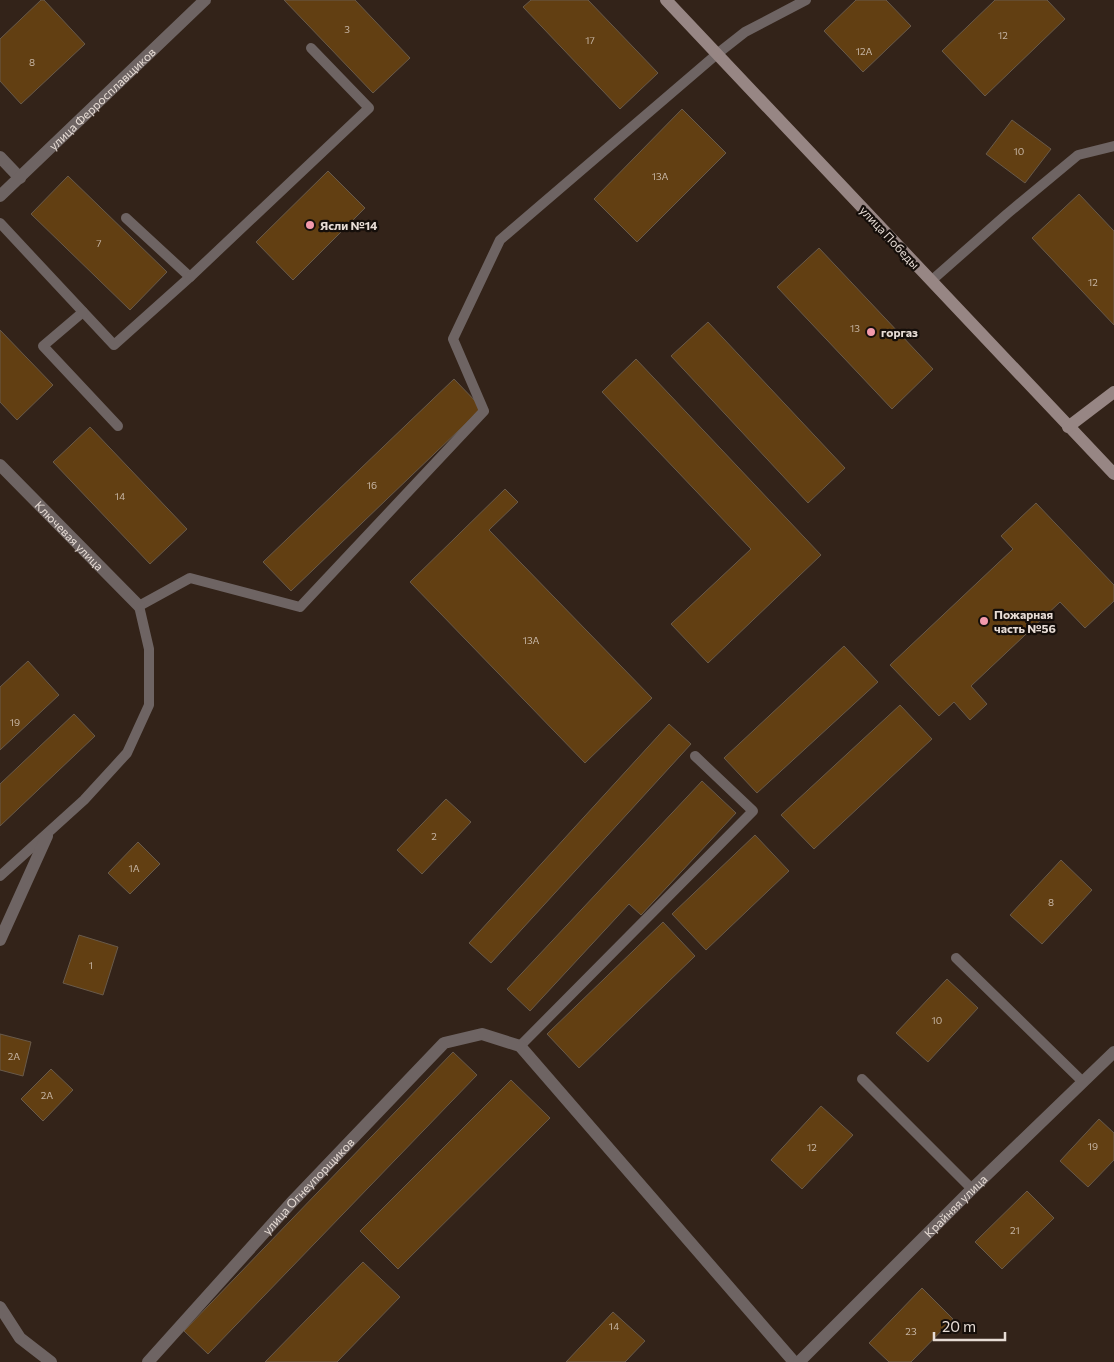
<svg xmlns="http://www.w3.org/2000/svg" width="1114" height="1362" font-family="Commissioner,sans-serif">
  <rect width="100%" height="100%" fill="#332319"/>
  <!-- building -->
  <g fill="#623f12" stroke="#695a4a">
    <path d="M 41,0 L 44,0 L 85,44 L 21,104 L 0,81 L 0,39 Z"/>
    <path d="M 284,0 L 355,0 L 410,58 L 373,93 Z"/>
    <path d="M 531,0 L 588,0 L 658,73 L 620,109 L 523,7 Z"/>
    <path d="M 856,0 L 886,0 L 911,26 L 863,72 L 824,31 Z"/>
    <path d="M 995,0 L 1047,0 L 1065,19 L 985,96 L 942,51 Z"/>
    <path d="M 682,109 L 726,153 L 637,242 L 594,199 Z"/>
    <path d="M 1012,120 L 1051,149 L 1025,183 L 986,154 Z"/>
    <path d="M 328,171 L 365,208 L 293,280 L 256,242 Z"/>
    <path d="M 68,176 L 167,272 L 130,310 L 31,214 Z"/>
    <path d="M 1079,194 L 1114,231 L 1114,325 L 1032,238 Z"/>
    <path d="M 819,248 L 933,369 L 892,409 L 777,287 Z"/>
    <path d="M 708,322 L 845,468 L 808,503 L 671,356 Z"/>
    <path d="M 0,330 L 53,385 L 17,420 L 0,402 Z"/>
    <path d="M 636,359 L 821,555 L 708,663 L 671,624 L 751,549 L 602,392 Z"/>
    <path d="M 454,379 L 482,408 L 291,591 L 263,562 Z"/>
    <path d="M 90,427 L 187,529 L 150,564 L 53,462 Z"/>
    <path d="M 505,489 L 518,502 L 489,530 L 652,698 L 585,763 L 410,582 Z"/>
    <path d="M 1036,503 L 1114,585 L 1114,601 L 1085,628 L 1060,602 L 971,686 L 987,704 L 970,720 L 954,702 L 939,716 L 890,665 L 1013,549 L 1001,536 Z"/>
    <path d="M 844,646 L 878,682 L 757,793 L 724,758 Z"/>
    <path d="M 28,661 L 59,695 L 0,750 L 0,687 Z"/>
    <path d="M 900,705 L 932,739 L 814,849 L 781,815 Z"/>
    <path d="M 74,714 L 95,736 L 0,826 L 0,784 Z"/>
    <path d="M 669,724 L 691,744 L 491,963 L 469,943 Z"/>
    <path d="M 702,781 L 736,813 L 641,915 L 629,904 L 530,1011 L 507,989 Z"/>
    <path d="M 446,799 L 471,822 L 422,874 L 397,850 Z"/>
    <path d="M 755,835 L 789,871 L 706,950 L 672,914 Z"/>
    <path d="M 138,842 L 160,864 L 130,894 L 108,873 Z"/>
    <path d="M 1061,860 L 1092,890 L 1042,944 L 1010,915 Z"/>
    <path d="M 663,922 L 695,956 L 579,1068 L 547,1034 Z"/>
    <path d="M 79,935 L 118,947 L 103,995 L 63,983 Z"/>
    <path d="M 947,979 L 978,1008 L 928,1062 L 896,1033 Z"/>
    <path d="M 0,1034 L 31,1042 L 23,1076 L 0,1070 Z"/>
    <path d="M 453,1052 L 477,1075 L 208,1354 L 184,1331 Z"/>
    <path d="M 51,1069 L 73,1090 L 43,1121 L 21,1099 Z"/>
    <path d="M 511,1080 L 550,1118 L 398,1269 L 360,1231 Z"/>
    <path d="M 821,1106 L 853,1135 L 802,1189 L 771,1160 Z"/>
    <path d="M 1099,1119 L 1114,1133 L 1114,1160 L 1088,1187 L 1060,1161 Z"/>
    <path d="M 1027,1191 L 1054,1218 L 1002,1269 L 975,1242 Z"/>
    <path d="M 363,1262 L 400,1297 L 337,1362 L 265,1362 Z"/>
    <path d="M 922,1288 L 953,1319 L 911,1362 L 889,1362 L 869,1343 Z"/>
    <path d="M 613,1312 L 645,1341 L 625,1362 L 566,1362 Z"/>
  </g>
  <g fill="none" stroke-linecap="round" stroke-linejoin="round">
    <!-- lane -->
    <g stroke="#6e6463" stroke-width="10">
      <path d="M 0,223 L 114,345 L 190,277 L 126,218"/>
      <path d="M 190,277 L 369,108 L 311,48"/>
      <path d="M 931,281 L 1007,214 L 1078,155 L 1114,146"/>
      <path d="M 83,312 L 43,346 L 118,426"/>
      <path d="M 0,876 L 84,800 L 127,753 L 149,705 L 149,649 L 139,606 L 190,578 L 300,607 L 484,411 L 453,339 L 500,240 L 717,54 L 745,32 L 806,0"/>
      <path d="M 956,958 L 1083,1082"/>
      <path d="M 520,1046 L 753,811 L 695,756"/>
      <path d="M 862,1079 L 972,1189"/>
    </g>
    <!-- street -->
    <g stroke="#6e6463" stroke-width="12">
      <path d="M 0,157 L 20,178"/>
      <path id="s1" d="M 0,196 L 205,0"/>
      <path id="s2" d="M 0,465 L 139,606"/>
      <path d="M 0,940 L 47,836"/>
      <path d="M 0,1307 L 20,1338 L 51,1362"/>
      <path id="s3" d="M 148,1362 L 291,1203 L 444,1043 L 482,1034 L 520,1046 L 794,1362"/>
      <path id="s4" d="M 799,1362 L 972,1189 L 1114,1052"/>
    </g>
    <!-- secondary -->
    <g stroke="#978684" stroke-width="12">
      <path d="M 666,0 L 1114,474"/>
      <path d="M 1068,427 L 1114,392"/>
    </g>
  </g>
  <!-- markers -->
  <g fill="#f39aac" stroke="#150e0a" stroke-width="2">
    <circle cx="310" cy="225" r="5"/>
    <circle cx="871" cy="332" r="5"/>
    <circle cx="984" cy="621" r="5"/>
  </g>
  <g text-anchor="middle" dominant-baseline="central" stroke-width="4.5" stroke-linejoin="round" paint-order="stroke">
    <!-- number labels -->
    <g font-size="10" fill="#c6b5a4">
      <text x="347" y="29">3</text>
      <text x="1003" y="35">12</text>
      <text x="590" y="40">17</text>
      <text x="864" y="51">12А</text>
      <text x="32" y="62">8</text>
      <text x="1019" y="151">10</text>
      <text x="660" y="176">13А</text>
      <text x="99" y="243">7</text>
      <text x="1093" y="282">12</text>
      <text x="855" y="328">13</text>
      <text x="372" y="485">16</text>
      <text x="120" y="496">14</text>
      <text x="531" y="640">13А</text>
      <text x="15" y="722">19</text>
      <text x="434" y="836">2</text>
      <text x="134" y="868">1А</text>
      <text x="1051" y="902">8</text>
      <text x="91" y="965">1</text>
      <text x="937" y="1020">10</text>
      <text x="14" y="1056">2А</text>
      <text x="47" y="1095">2А</text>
      <text x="1093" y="1146">19</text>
      <text x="812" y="1147">12</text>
      <text x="1015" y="1230">21</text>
      <text x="614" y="1326">14</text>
      <text x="911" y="1331">23</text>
    </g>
    <!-- street labels -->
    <g font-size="12" fill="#e7dcd5" stroke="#150e0a">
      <text stroke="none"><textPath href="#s1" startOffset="141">улица Ферросплавщиков</textPath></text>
      <text transform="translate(890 237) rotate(47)">улица Победы</text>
      <text stroke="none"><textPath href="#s2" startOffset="99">Ключевая улица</textPath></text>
      <text stroke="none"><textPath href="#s3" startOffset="238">улица Огнеупорщиков</textPath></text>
      <text stroke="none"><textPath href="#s4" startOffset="221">Крайняя улица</textPath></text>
    </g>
    <!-- poi labels -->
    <g font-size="12" font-weight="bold" fill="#e7dcd5" stroke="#150e0a" text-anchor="start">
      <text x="320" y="225">Ясли №14</text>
      <text x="881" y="332">горгаз</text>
      <text x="994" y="614">Пожарная<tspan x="994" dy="14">часть №56</tspan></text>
    </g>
  </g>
  <!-- scale -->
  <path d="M934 1332v8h71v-8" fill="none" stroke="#e7dcd5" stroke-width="2.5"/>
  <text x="942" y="1332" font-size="15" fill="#e7dcd5" stroke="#150e0a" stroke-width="4" paint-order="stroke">20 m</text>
</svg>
